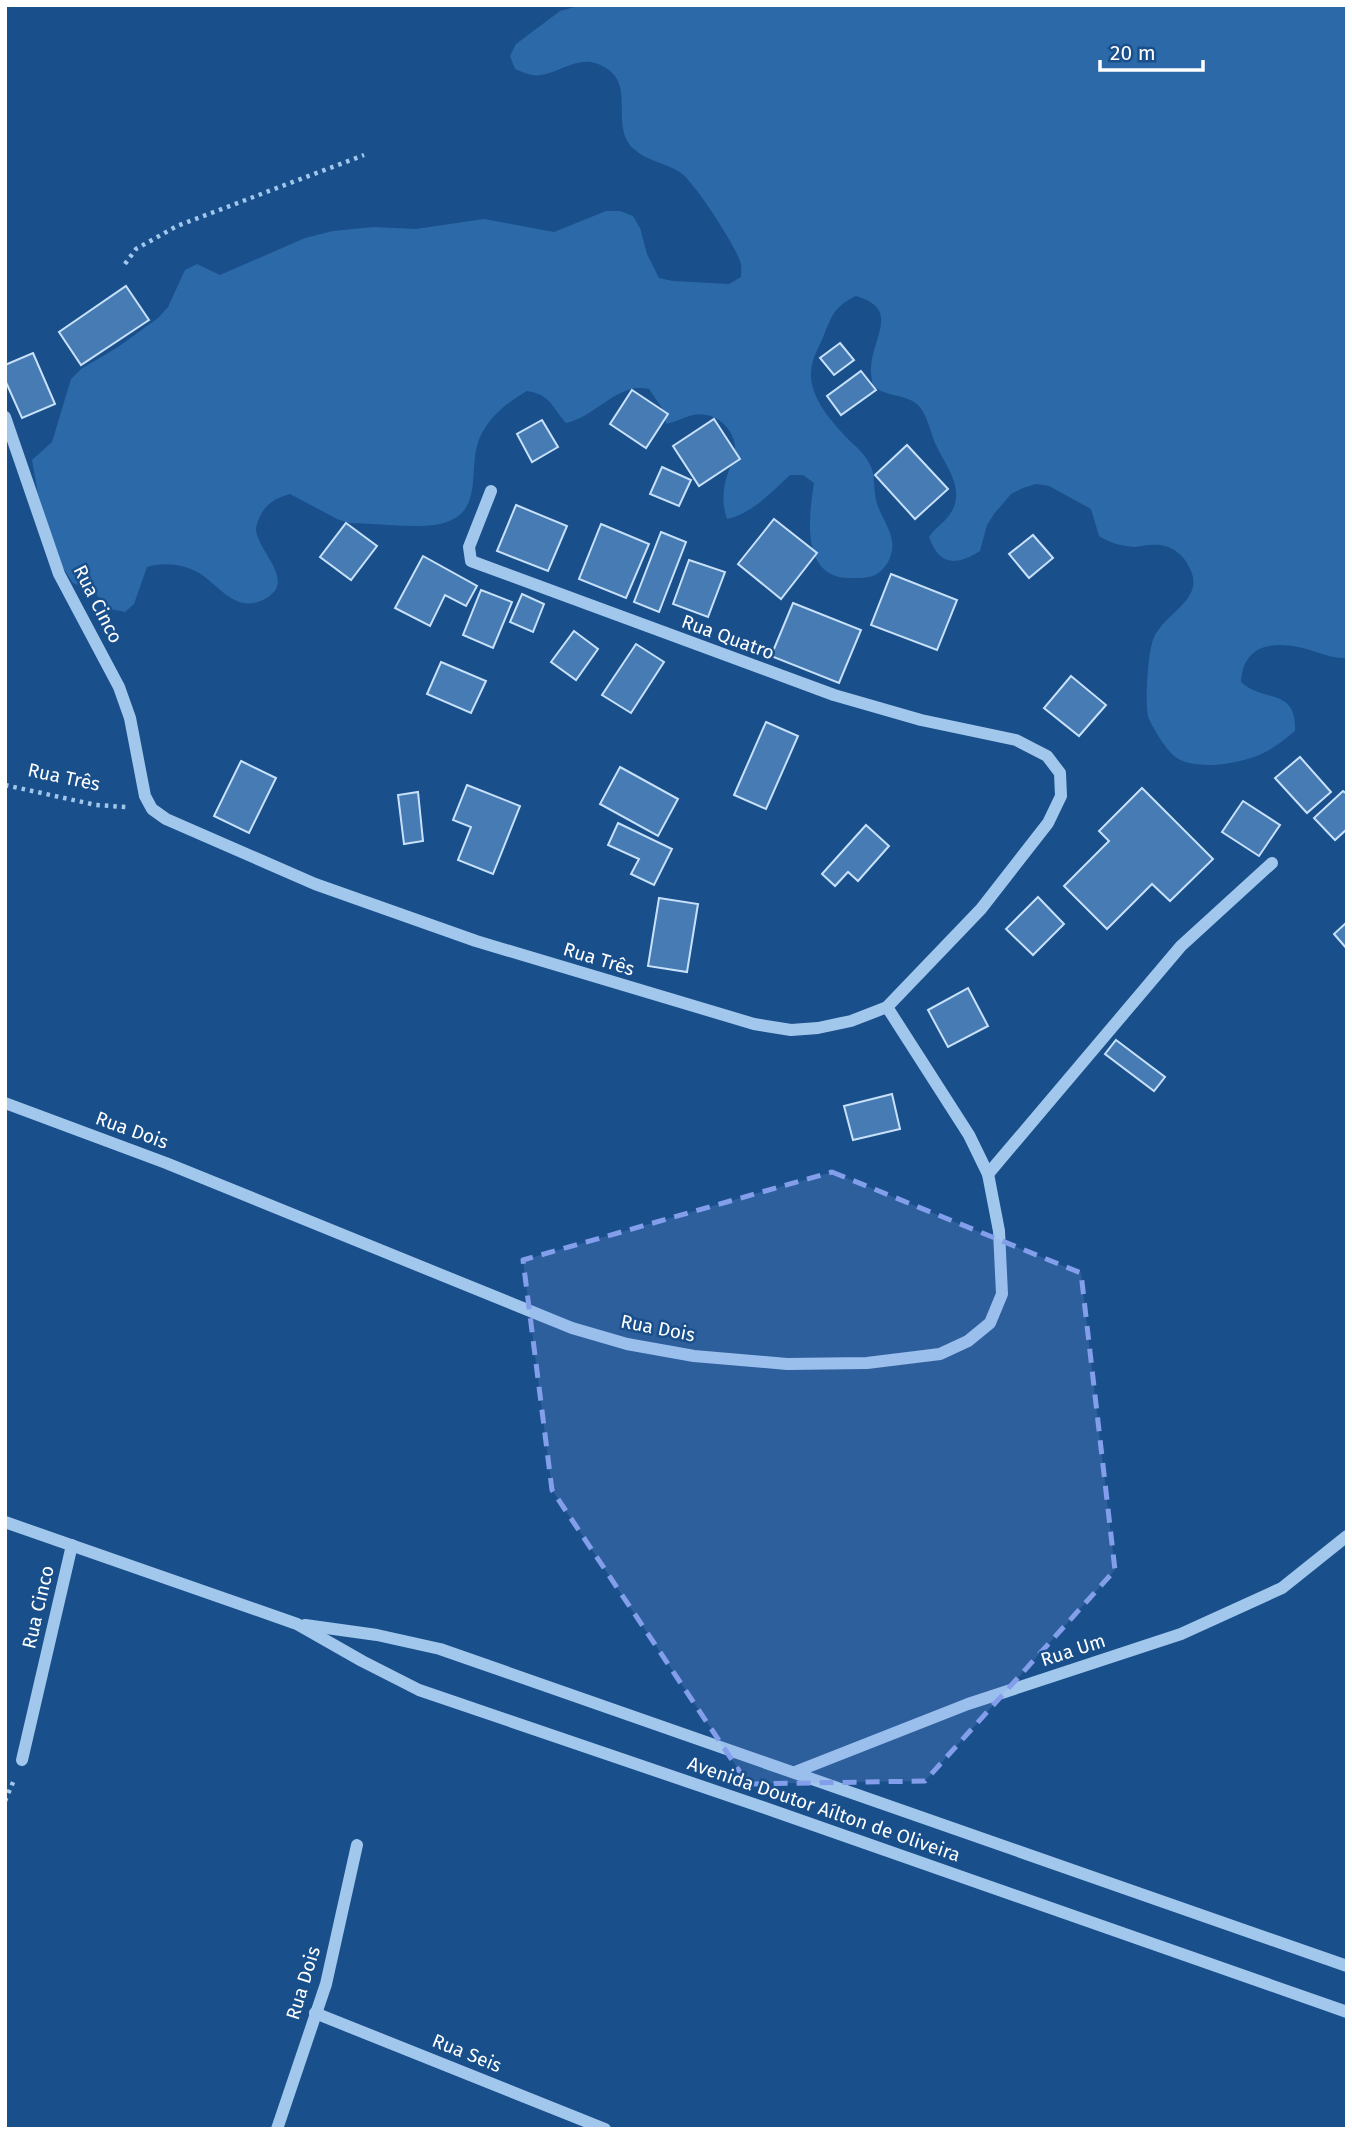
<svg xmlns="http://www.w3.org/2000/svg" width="1352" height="2134" font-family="'Fira Sans',sans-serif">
  <rect width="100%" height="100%" fill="#194f8a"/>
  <!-- green -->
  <path fill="#2c69a8" d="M 582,5 L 1347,5 L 1347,658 C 1329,659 1315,650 1298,647 C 1267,641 1243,648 1241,682 C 1263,703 1297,687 1295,731 C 1270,752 1257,759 1224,764 C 1210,766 1184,766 1173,755 C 1166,749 1153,728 1149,719 C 1144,708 1148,653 1153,640 C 1162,614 1204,601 1191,571 C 1184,553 1169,543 1150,545 C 1144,545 1139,547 1134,547 C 1121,546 1110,543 1099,536 L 1091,509 L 1049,486 L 1036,484 L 1023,488 L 1011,494 L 994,514 L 987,525 L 980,551 C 956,566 939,566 929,537 C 934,529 941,525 947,518 C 969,492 946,467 935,443 C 930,431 927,413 917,404 C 904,394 887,397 873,386 C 871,377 870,368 872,359 C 878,329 896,308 856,296 C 835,306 832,315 824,335 C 819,347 812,358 811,371 C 809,397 832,422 848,439 C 855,446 865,454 869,463 C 876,474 873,487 876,500 C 881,521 900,536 889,560 C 886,566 881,572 875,575 C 867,579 857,578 849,578 C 800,577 809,515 814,483 L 803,475 L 790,475 C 772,492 751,514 727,519 C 721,501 723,486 729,470 C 731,465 734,459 735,454 C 738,430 715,410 693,415 C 684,417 676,422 666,424 L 664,411 L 649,389 C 617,382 596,417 566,423 C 551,406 551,395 527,391 C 508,402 491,415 481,435 C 465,466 488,513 440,524 C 416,529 374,523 349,523 L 337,519 L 290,494 C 279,497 270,501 263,511 C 260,516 256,524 256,530 C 258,552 299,583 263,600 C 235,613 220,586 199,573 C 184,564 163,562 147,567 L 134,604 L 125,612 L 106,608 L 95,592 L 73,583 L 61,565 L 38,494 L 32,460 L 52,442 L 71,379 L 81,369 L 118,347 L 158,318 L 168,307 L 185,270 L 197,264 L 220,275 L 305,238 L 333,231 L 373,227 L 416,229 L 484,219 L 554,232 L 606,211 L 620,211 L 633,216 L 640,228 L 647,254 L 659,278 L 673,281 L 729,284 L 741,277 C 741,272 742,266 740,261 C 735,245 694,182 681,173 C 667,163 646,161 634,149 C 609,127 636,86 606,68 C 581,52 565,71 541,75 C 532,77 523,72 515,69 L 510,56 L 516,44 L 560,11 Z"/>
  <!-- building -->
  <g fill="#467bb4" stroke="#c8e1fa" stroke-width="2">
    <path d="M 126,286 L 149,320 L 81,365 L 59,332 Z"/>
    <path d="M 840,343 L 854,360 L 834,375 L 820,358 Z"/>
    <path d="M 33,353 L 55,404 L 22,418 L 5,380 L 5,365 Z"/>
    <path d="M 861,371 L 876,390 L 841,415 L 827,396 Z"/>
    <path d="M 632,390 L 668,414 L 646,448 L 610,424 Z"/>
    <path d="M 714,419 L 740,459 L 699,486 L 673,446 Z"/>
    <path d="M 542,420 L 558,447 L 532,462 L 517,434 Z"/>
    <path d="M 907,445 L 948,489 L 915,519 L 875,475 Z"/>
    <path d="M 662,467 L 691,480 L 679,506 L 650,494 Z"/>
    <path d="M 516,505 L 567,526 L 548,571 L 497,551 Z"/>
    <path d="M 774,519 L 817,553 L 781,599 L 738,564 Z"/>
    <path d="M 346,523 L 377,546 L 351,580 L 320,557 Z"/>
    <path d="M 601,524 L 649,544 L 626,598 L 579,579 Z"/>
    <path d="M 661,532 L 686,542 L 659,612 L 634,602 Z"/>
    <path d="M 1033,535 L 1053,558 L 1029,578 L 1009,554 Z"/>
    <path d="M 423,556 L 477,586 L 466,606 L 445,595 L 430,626 L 395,608 Z"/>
    <path d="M 689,560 L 725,572 L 708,617 L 673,604 Z"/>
    <path d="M 891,574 L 957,600 L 937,650 L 871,625 Z"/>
    <path d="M 481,590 L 512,602 L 493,648 L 463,635 Z"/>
    <path d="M 522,594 L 544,604 L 533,632 L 510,622 Z"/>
    <path d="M 793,603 L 861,630 L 839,683 L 771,656 Z"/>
    <path d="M 574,631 L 598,649 L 576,680 L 551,662 Z"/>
    <path d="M 636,644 L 664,662 L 631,713 L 602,695 Z"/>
    <path d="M 441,662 L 486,681 L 471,713 L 427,694 Z"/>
    <path d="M 1071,676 L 1106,705 L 1079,736 L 1044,708 Z"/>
    <path d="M 766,722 L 798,736 L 766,809 L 734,795 Z"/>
    <path d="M 1300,757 L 1331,792 L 1307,813 L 1275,778 Z"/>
    <path d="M 241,761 L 276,778 L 249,833 L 214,816 Z"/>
    <path d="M 620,767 L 678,799 L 658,836 L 600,804 Z"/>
    <path d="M 467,785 L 520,806 L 493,874 L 458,860 L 471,827 L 453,820 Z"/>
    <path d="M 1142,788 L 1213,859 L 1170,901 L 1152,884 L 1107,929 L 1064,886 L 1109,841 L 1099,831 Z"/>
    <path d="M 1343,791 L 1347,794 L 1347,829 L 1335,840 L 1314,818 Z"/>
    <path d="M 418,792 L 423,841 L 404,844 L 398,795 Z"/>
    <path d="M 1243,801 L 1280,825 L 1259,856 L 1222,832 Z"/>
    <path d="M 618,823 L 672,849 L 654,885 L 631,874 L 639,859 L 608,845 Z"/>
    <path d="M 866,825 L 889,846 L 858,881 L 848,872 L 835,886 L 822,874 Z"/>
    <path d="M 1038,897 L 1064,924 L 1033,955 L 1006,929 Z"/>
    <path d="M 659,898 L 698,904 L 687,972 L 648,966 Z"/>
    <path d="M 1347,922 L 1347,949 L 1334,934 Z"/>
    <path d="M 968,988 L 988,1026 L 948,1047 L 928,1010 Z"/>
    <path d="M 1116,1040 L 1165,1077 L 1154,1091 L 1105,1054 Z"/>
    <path d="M 892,1094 L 900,1129 L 853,1140 L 844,1106 Z"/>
  </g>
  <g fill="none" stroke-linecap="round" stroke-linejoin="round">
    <!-- path -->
    <g stroke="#a2c7ed" stroke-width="4.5" stroke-dasharray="3.5 5" stroke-linecap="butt">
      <path d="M 125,264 L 136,249 L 177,226 L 364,155"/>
      <path d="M 5,785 L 96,805 L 126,807"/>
      <path d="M 5,1801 L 14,1780"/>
    </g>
    <!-- minor -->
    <g stroke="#a2c7ed" stroke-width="12">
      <path d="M 5,417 L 59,574 L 119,687 L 130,718 L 145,796 L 152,809 L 166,819 L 315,884 L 476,941 L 754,1024 L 791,1030 L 818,1028 L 851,1021 L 887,1007 L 981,909 L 1048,823 L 1061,796 L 1060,773 L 1047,756 L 1016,740 L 921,720 L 834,695 L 471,561 L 469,547 L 491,491"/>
      <path d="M 5,1103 L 166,1163 L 572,1328 L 627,1344 L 694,1356 L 787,1364 L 867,1363 L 940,1354 L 968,1341 L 990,1323 L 1002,1294 L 999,1231 L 988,1174 L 969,1135 L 887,1007"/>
      <path d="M 988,1174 L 1181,946 L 1272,863"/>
      <path d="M 5,1522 L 297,1624 L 362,1661 L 419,1690 L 768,1809 L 1347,2012"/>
      <path d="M 305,1625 L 377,1635 L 440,1649 L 1347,1966"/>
      <path d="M 22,1760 L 72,1545"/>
      <path d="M 795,1772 L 968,1704 L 1181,1634 L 1282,1588 L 1347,1536"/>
      <path d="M 315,2013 L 605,2129"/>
      <path d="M 277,2129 L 326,1984 L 357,1845"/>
    </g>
  </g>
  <!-- marked area -->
  <path fill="#839eea" fill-opacity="0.2" stroke="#839eea" stroke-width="5" stroke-dasharray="14 9" stroke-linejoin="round" d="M 832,1172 L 1081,1273 L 1115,1570 L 925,1781 L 748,1784 L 552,1490 L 523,1260 Z"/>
  <g text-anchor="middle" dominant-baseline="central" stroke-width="5" stroke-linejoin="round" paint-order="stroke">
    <!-- street labels -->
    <g font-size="19" fill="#fff" stroke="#194f8a">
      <text transform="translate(98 604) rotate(63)">Rua Cinco</text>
      <text transform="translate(728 637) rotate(20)">Rua Quatro</text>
      <text transform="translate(64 777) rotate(12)">Rua Três</text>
      <text transform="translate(599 959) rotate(17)">Rua Três</text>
      <text transform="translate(132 1130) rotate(20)">Rua Dois</text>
      <text transform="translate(658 1328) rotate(11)">Rua Dois</text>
      <text transform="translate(38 1607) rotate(-77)">Rua Cinco</text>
      <text transform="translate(1073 1650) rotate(-18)">Rua Um</text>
      <text transform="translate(824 1809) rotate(19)">Avenida Doutor Aílton de Oliveira</text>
      <text transform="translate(303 1983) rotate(-73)">Rua Dois</text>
      <text transform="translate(467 2053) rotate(22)">Rua Seis</text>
    </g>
  </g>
  <!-- border -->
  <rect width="1352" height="2134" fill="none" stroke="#ffffff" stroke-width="14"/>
  <!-- scale -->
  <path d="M1100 60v10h103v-10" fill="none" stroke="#ffffff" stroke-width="3.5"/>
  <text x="1110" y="60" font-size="21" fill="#ffffff" stroke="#194f8a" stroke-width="5" paint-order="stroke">20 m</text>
</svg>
